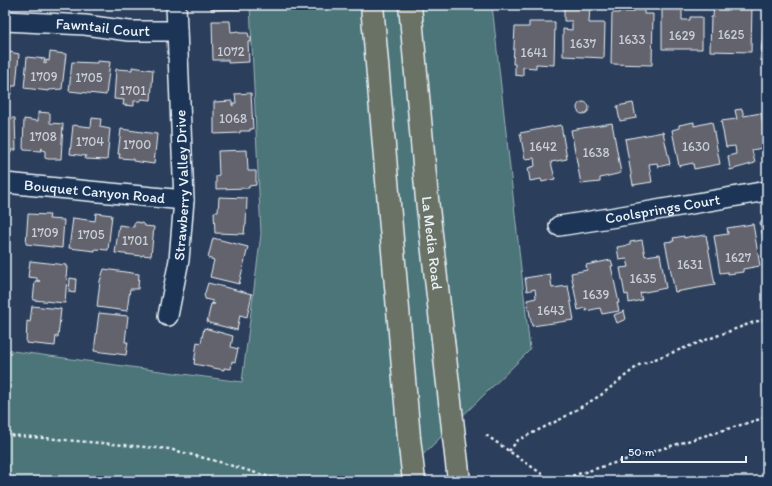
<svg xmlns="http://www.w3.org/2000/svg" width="772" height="486" font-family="Itim,sans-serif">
  <rect width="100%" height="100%" fill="#2b3e5b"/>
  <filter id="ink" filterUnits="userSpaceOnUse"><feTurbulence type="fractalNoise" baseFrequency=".025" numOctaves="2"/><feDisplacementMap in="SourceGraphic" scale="8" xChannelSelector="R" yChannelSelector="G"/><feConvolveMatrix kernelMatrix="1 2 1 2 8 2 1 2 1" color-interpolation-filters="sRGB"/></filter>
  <g filter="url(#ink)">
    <!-- green -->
    <path fill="#4b7478" stroke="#9ab2b8" d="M 250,5 L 492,5 L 530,350 L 396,481 L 5,481 L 5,350 L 242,382 L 261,234 Z"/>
    <!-- building -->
    <g fill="#64636d" stroke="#e8f1f8">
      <path d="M 211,5 L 243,5 L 243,9 L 211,10 Z"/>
      <path d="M 577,5 L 590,5 L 589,23 L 605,23 L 604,58 L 563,56 L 563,29 L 572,30 L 572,21 L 564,21 L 564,8 L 578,8 Z"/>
      <path d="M 662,5 L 682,5 L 682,20 L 690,20 L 690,17 L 702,17 L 702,49 L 662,49 Z"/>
      <path d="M 714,5 L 752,5 L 751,52 L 710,51 L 711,17 L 713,17 Z"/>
      <path d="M 633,10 L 644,10 L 644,14 L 653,14 L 652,65 L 611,64 L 612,13 L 619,13 L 619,12 L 634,12 Z"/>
      <path d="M 766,11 L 767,11 L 767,61 L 760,60 Z"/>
      <path d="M 212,21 L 230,21 L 231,32 L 239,31 L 239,33 L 248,33 L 249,37 L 251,37 L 251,42 L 248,42 L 249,62 L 228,63 L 228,60 L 213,60 Z"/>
      <path d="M 529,22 L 555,22 L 554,65 L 536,64 L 536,68 L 523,67 L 523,76 L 515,75 L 515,64 L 513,64 L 515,27 L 529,27 Z"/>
      <path d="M 5,51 L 19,54 L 16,86 L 12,86 L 11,94 L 5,93 Z"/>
      <path d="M 50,52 L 66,54 L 62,89 L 49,90 L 49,91 L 24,88 L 27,57 L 45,59 L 44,63 L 46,64 L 46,60 L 49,61 Z"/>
      <path d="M 97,61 L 110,62 L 106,95 L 69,91 L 72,62 L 97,63 Z"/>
      <path d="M 132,67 L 153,70 L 151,100 L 141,99 L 141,101 L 134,101 L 134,106 L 123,105 L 124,100 L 114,99 L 116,69 L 132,70 Z"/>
      <path d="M 251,93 L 253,129 L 250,129 L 250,131 L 240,131 L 240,133 L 214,134 L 214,102 L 232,101 L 232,105 L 233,106 L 233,103 L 236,103 L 235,94 Z"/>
      <circle cx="583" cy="108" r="6"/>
      <path d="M 633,103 L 636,118 L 620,121 L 617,106 Z"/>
      <path d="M 742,109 L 744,116 L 761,113 L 767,147 L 752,150 L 755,163 L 730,170 L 728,156 L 736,154 L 735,146 L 726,147 L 721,121 L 737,119 L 735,110 Z"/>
      <path d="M 38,112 L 50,113 L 50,123 L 63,124 L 61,159 L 48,159 L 45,158 L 45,151 L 42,150 L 42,148 L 41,151 L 24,150 L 23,148 L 24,119 L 38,121 Z"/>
      <path d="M 5,118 L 15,118 L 16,150 L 11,150 L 11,153 L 5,153 Z"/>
      <path d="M 92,118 L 101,119 L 100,127 L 110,129 L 107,160 L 85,159 L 86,156 L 70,154 L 73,125 L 91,127 Z"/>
      <path d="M 694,122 L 694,126 L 712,122 L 720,164 L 694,169 L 693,163 L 679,166 L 672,130 L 679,128 L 679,125 Z"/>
      <path d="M 612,123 L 621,173 L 600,178 L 600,182 L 581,184 L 571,130 Z"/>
      <path d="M 561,125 L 567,159 L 551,162 L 555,179 L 542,182 L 541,179 L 530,181 L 528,168 L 535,166 L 534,158 L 525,159 L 520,133 Z"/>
      <path d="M 121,129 L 157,134 L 154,164 L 133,161 L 133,159 L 119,158 L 120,154 L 118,154 Z"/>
      <path d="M 663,132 L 670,164 L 658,167 L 657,163 L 649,164 L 652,182 L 633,185 L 625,139 Z"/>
      <path d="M 247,150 L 248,171 L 256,171 L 256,185 L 249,186 L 249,188 L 216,189 L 216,176 L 219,175 L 218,151 Z"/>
      <path d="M 219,197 L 247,198 L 246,225 L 245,225 L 244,234 L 215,233 L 214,212 L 218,212 Z"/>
      <path d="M 96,213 L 112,215 L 108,250 L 95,249 L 95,251 L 69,248 L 73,218 L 95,221 Z"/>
      <path d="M 28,214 L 50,215 L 49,219 L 64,220 L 62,248 L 26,244 Z"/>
      <path d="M 767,220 L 767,260 L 760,222 Z"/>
      <path d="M 137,222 L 142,223 L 145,226 L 154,227 L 151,256 L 142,255 L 142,256 L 115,253 L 119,225 L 134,227 L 134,223 Z"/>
      <path d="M 753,224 L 760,266 L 743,269 L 743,272 L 728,274 L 728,272 L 720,273 L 714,236 L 728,234 L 727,228 Z"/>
      <path d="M 706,235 L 715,285 L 675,292 L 665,242 L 674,241 L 673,238 L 684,236 L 684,238 L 692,236 L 692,237 Z"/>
      <path d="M 213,238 L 248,247 L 239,284 L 210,277 L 214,260 L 208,258 Z"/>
      <path d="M 642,240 L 645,256 L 660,254 L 666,288 L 640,293 L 642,300 L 629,303 L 628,294 L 625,295 L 620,268 L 629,267 L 627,259 L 619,260 L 617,247 L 630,245 L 630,242 Z"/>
      <path d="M 611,260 L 613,266 L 611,266 L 619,303 L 617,303 L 619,311 L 602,314 L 600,308 L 586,311 L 586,308 L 578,310 L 571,273 L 587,270 L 586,265 Z"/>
      <path d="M 30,261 L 66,265 L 66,267 L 67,267 L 66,278 L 67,278 L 65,303 L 33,300 L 35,281 L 40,281 L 37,281 L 37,278 L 28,277 Z"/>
      <path d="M 104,269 L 139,274 L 138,289 L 130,289 L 127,311 L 97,307 L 100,281 Z"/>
      <path d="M 550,274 L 552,288 L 568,286 L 574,320 L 532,326 L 527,300 L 536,298 L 535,289 L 527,291 L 525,278 Z"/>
      <path d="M 70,278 L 76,279 L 75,293 L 69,292 Z"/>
      <path d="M 208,283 L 252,294 L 247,317 L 240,315 L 237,330 L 209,323 L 209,322 L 207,322 L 211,304 L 215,304 L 212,304 L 213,301 L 205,299 L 205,297 L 204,296 Z"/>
      <path d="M 32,306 L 61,309 L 58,337 L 56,336 L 55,346 L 26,343 L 27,321 L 30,322 Z"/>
      <path d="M 624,311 L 626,319 L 617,323 L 614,315 Z"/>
      <path d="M 99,313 L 128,316 L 125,342 L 128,342 L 126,355 L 94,351 Z"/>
      <path d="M 204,328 L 233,336 L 231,347 L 238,349 L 235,362 L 232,361 L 231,369 L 224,368 L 224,370 L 194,364 L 197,342 L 201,343 Z"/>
    </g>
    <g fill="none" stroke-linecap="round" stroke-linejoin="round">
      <!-- street casing -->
      <g stroke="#e8f1f8" stroke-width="22">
        <g id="street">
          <path id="s1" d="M 5,21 L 85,25 L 129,31 L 177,31"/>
          <path id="s2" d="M 5,183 L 184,200"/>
          <path id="s3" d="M 559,226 L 616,217 L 767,191"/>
          <path id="s4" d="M 168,316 L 179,260 L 184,200 L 176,5"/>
        </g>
      </g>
      <!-- primary casing -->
      <g stroke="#e8f1f8" stroke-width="25">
        <g id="primary">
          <path d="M 372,5 L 409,438 L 414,481"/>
          <path id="s5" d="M 410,5 L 427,199 L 459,481"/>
        </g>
      </g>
      <!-- path -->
      <g stroke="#e8f1f8" stroke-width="2.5" stroke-dasharray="3 3" stroke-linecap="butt">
        <path d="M 486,435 L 552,481"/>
        <path d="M 5,436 L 9,435 L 169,449 L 216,461 L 283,481"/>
        <path d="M 509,451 L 518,440 L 561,419 L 601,395 L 639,365 L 754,322 L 767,319"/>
        <path d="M 555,481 L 767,417"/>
      </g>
      <!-- street -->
      <use href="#street" stroke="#1d3557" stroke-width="19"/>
      <!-- primary -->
      <use href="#primary" stroke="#6b7165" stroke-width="22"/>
    </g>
  </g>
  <g text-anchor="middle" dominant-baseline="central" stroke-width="3.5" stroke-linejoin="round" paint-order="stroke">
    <!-- number labels -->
    <g font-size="13" fill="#c7ced5">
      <text x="731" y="34">1625</text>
      <text x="682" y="35">1629</text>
      <text x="632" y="39">1633</text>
      <text x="583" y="43">1637</text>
      <text x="231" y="51">1072</text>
      <text x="534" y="52">1641</text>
      <text x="44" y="76">1709</text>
      <text x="89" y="77">1705</text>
      <text x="133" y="90">1701</text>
      <text x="233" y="118">1068</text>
      <text x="43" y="136">1708</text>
      <text x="90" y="141">1704</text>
      <text x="137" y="144">1700</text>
      <text x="543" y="146">1642</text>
      <text x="696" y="146">1630</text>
      <text x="596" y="152">1638</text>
      <text x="45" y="232">1709</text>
      <text x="91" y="234">1705</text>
      <text x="135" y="240">1701</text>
      <text x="738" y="257">1627</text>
      <text x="690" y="264">1631</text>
      <text x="643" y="278">1635</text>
      <text x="596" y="294">1639</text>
      <text x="551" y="310">1643</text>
    </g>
    <!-- street labels -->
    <g font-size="15" fill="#e8f1f8" stroke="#1d3557">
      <text stroke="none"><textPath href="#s1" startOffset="98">Fawntail Court</textPath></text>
      <text stroke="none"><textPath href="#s4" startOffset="132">Strawberry Valley Drive</textPath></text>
      <text stroke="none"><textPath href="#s2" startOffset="90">Bouquet Canyon Road</textPath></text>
      <text stroke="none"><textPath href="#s3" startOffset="105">Coolsprings Court</textPath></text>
      <text stroke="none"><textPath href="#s5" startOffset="239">La Media Road</textPath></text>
    </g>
  </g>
  <!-- margin -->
  <rect width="772" height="486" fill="none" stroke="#1d3557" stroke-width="20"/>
  <rect x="10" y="10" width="752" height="466" fill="none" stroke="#e8f1f8" stroke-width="1.5" filter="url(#ink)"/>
  <!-- scale -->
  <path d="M622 456v6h124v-6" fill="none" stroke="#e8f1f8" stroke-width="2"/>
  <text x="628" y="456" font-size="12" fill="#e8f1f8" stroke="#1d3557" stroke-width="3" paint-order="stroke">50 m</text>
</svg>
